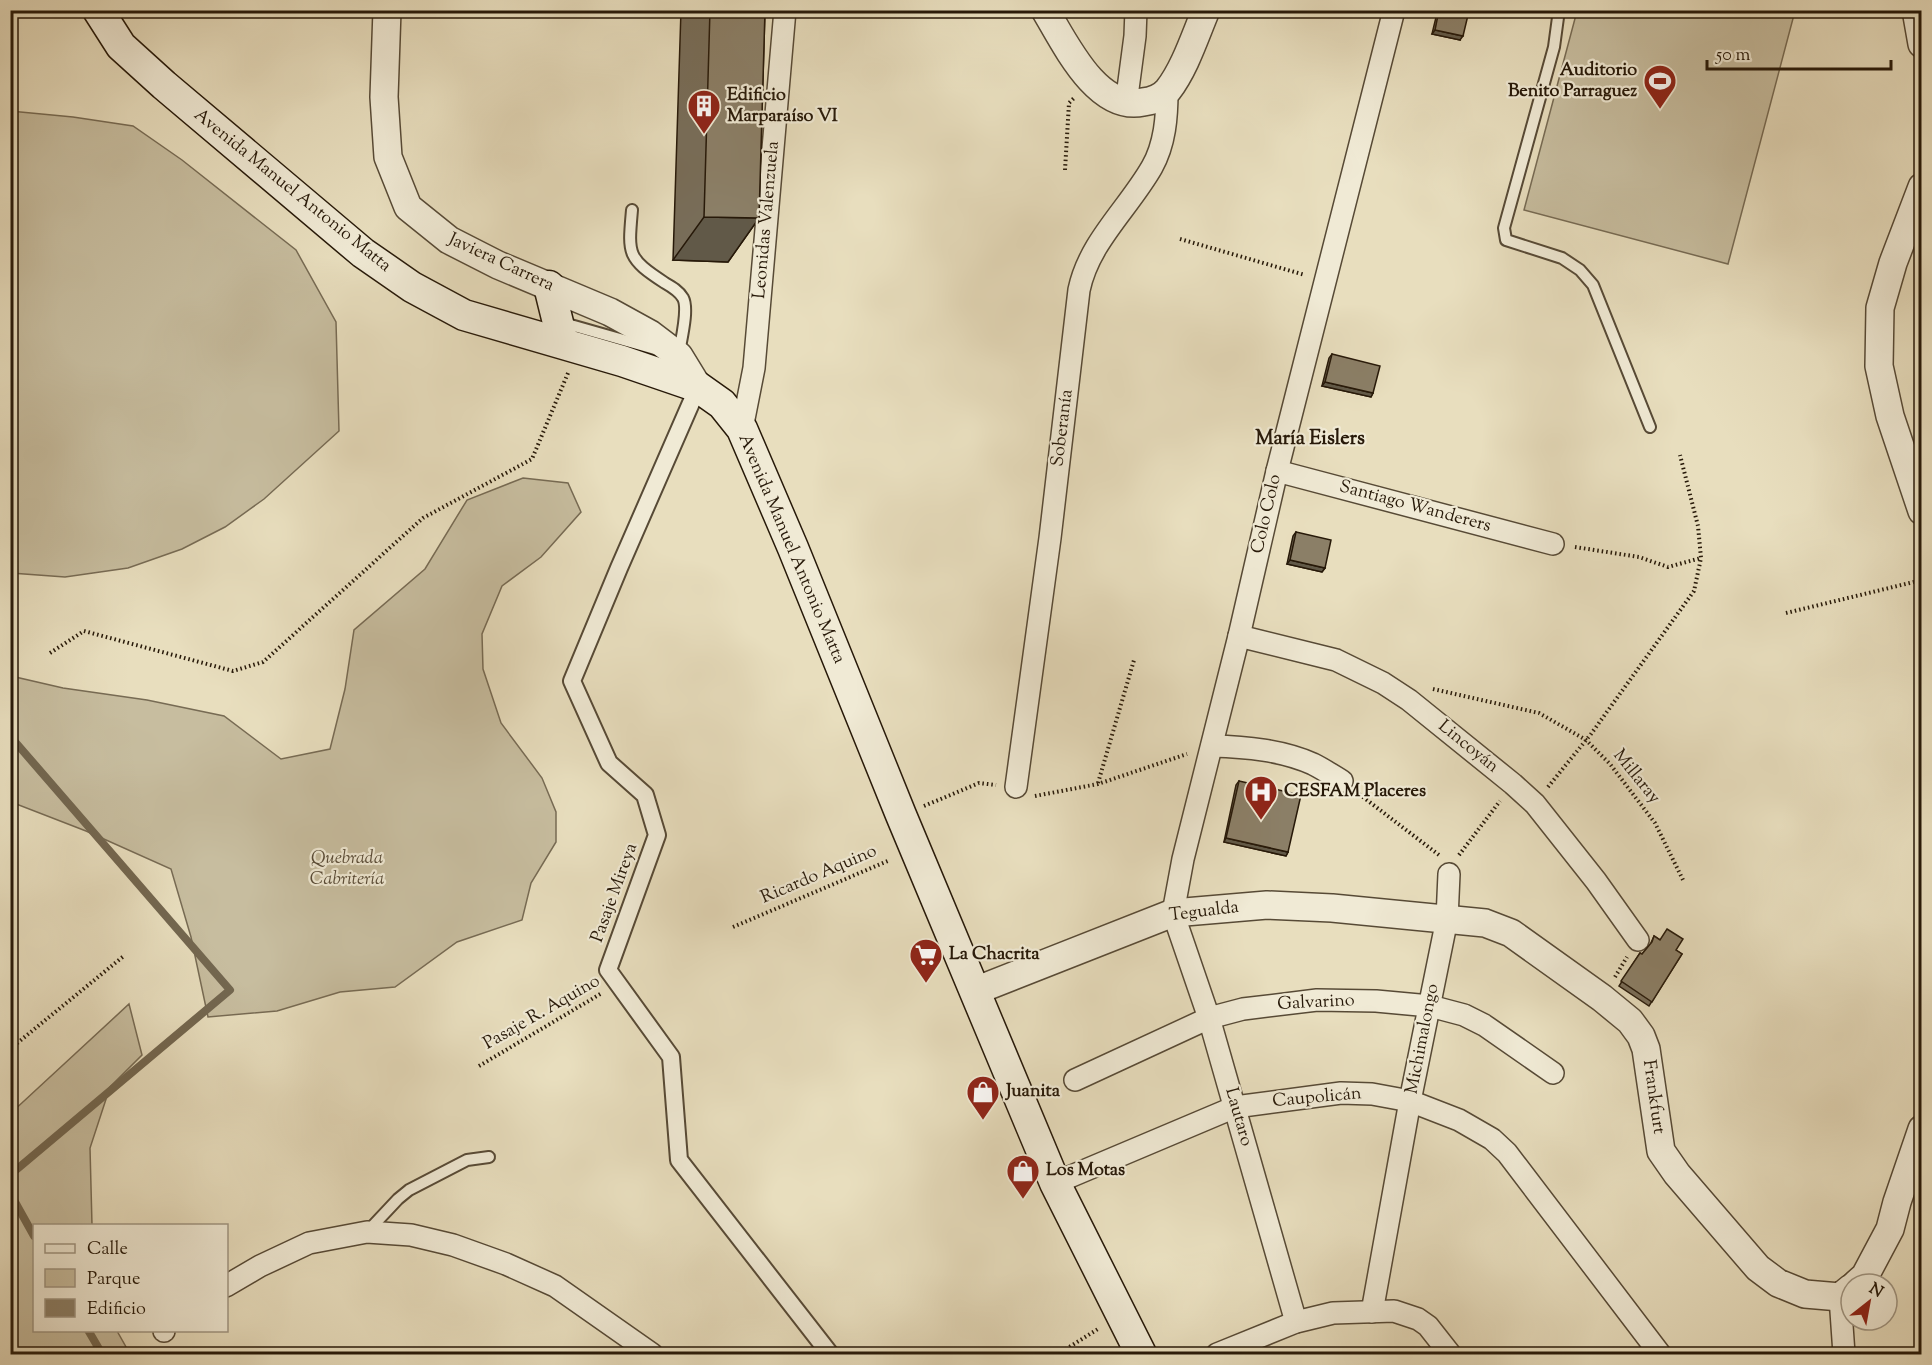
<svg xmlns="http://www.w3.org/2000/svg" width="1932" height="1365" font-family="'Sorts Mill Goudy',serif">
  <rect width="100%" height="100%" fill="#e8debe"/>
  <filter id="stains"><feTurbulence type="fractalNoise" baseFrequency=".00333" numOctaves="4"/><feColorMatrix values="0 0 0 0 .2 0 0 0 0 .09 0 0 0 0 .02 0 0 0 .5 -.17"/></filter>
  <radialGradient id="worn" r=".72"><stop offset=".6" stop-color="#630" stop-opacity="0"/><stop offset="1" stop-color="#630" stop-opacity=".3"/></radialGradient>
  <!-- green -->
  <g fill="#c7bd9f" stroke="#776b54" stroke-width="1.5">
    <path d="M 1577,11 L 1795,11 L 1728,264 L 1524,210 Z"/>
    <path d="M 10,111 L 73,117 L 133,126 L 182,160 L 296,250 L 336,322 L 339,431 L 264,499 L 225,527 L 182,549 L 128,568 L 65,577 L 11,573 Z"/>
    <path d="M 523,478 L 568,483 L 581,512 L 541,557 L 502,586 L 482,634 L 483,669 L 501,723 L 542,778 L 556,812 L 556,842 L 531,883 L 522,920 L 457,942 L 395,987 L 340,992 L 277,1011 L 208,1017 L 191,937 L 171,869 L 86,831 L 11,802 L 11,676 L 63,688 L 147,700 L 224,716 L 281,759 L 330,749 L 345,689 L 354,630 L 425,569 L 467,500 Z"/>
    <path d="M 129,1004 L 142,1055 L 110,1087 L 90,1148 L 92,1225 L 34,1226 L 34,1330 L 117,1331 L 130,1354 L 11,1354 L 11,1113 Z"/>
  </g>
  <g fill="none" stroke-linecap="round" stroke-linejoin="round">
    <!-- stream -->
    <g stroke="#736750" stroke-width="8">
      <path d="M 10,736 L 230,990 L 10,1175"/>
      <path d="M 10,1193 L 34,1236"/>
      <path d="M 88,1330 L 102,1354"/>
    </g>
    <!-- service casing -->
    <g stroke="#574a36" stroke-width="14">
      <g id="service">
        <path d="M 1559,10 L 1554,47 L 1504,228 L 1506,240 L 1562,258 L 1580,270 L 1593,285 L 1650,427"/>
        <path d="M 632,210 C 628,255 627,258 665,283 C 672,287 679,291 683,298 C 689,309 681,340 679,353"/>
        <path d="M 560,322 L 655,349"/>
        <path d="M 367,1232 L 398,1199 L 409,1190 L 467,1160 L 489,1157"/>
      </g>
    </g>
    <!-- pedestrian casing -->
    <g stroke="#574a36" stroke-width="20">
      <path id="pedestrian" d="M 698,387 L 619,568 L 572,681 L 609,763 L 645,795 L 657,835 L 608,970 L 671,1057 L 679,1160 L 830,1354"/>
    </g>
    <!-- minor casing -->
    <g stroke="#574a36" stroke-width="24">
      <g id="minor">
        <path d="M 1126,104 L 1135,36 L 1136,10"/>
        <path d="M 742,429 L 754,368 L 785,10"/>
        <path d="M 1277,471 L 1553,544"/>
        <path d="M 1239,636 L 1336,660 L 1383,683 L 1409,700 L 1513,784 L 1535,804 L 1596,881 L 1638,940"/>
        <path d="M 1212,746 C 1246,747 1282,750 1313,764 C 1323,769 1332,775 1342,781"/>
        <path d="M 1016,787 L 1050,538 L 1079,290 C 1089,242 1128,209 1152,167 C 1165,144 1167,117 1167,91"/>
        <path d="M 1075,1080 L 1209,1018 L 1243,1009 L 1317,1000 L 1376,1001 L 1430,1006 L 1464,1015 L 1484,1025 L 1553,1073"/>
        <path d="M 1055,1183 L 1235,1107 L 1341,1093 L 1372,1094 L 1410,1101 L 1459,1120 L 1492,1139 L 1507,1153 L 1660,1354"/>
        <path d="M 226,1286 L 260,1266 L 309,1243 L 367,1232 L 411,1235 L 453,1245 L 506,1264 L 555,1286 L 652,1354"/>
        <path d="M 1840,1297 L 1844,1354"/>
        <path d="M 1372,1312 L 1410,1101 L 1447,919 L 1449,874"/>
        <path d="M 1296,1322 L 1209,1018 L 1173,913 L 1183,859 L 1239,636 L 1277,471 L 1394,10"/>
        <path d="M 164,1331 L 164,1330"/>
        <path d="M 1217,1354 L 1296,1322 L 1333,1313 L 1394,1311 L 1418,1319 L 1428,1326 L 1450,1354"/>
      </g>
    </g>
    <!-- tertiary casing -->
    <g stroke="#574a36" stroke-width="30">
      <g id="tertiary">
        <path d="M 387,10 L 384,97 L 388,157 L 408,207 L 449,240 L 498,265 L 610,312 L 650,334 L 679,356 L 698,387"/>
        <path d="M 1045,10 C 1065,43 1097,112 1143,102 C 1152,101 1162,97 1168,90 C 1185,68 1195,36 1206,10"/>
        <path d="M 1916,10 L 1922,44"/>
        <path d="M 1922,187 L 1893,263 L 1880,308 L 1879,366 L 1890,416 L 1922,511"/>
        <path d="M 975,991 L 1173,913 L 1267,905 L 1332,908 L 1485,923 L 1511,933 L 1602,998 L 1630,1021 L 1641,1036 L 1646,1049 L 1661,1151 L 1677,1174 L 1758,1268 L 1778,1283 L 1805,1294 L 1840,1297 L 1851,1288"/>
        <path d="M 1856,1284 L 1865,1276 L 1890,1229 L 1897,1202 L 1922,1129"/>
      </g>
    </g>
    <!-- secondary casing -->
    <g stroke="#271909" stroke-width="33">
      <g id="secondary">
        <path d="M 98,10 L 121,46 L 164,85 L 363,253 L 412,287 L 464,315 L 622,361 L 698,387 L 722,404 L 742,429 L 793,548 L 901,815 L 1055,1183 L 1141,1354"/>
        <path d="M 549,286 L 563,343"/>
      </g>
    </g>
    <!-- path -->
    <g stroke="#271909" stroke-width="4" stroke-dasharray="1.5 3" stroke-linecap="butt">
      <path d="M 1065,170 L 1069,103 L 1074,98"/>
      <path d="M 1180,239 L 1305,275"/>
      <path d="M 1575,547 L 1639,557 L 1668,567 L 1701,558"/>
      <path d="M 1786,613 L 1922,580"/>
      <path d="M 50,653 L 84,631 L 233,671 L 263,662 L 423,518 L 532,459 L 568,373"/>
      <path d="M 1433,689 L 1539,713 L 1586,740 L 1610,764 L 1655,823 L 1684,882"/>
      <path d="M 1098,783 L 1134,660"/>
      <path d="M 1548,787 L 1591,734 L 1694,591 L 1701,558 L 1698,526 L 1680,455"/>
      <path d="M 1359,794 L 1439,855"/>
      <path d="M 1035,796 L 1098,784 L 1187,754"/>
      <path d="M 924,806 L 979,783 L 996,785"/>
      <path d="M 1459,855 L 1500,801"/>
      <path d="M 733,927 L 890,860"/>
      <path d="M 1615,977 L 1627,957"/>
      <path d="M 10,1049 L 125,955"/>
      <path d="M 479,1066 L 602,993"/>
      <path d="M 1058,1354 L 1098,1329"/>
    </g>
    <!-- service -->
    <use href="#service" stroke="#f0ead5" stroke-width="10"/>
    <!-- pedestrian -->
    <use href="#pedestrian" stroke="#f0ead5" stroke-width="16"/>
    <!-- minor -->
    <use href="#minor" stroke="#f0ead5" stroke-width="21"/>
    <!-- tertiary -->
    <use href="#tertiary" stroke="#f0ead5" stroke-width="27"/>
    <!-- secondary -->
    <use href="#secondary" stroke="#f0ead5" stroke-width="30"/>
  </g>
  <!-- wall -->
  <g fill="#786d59" stroke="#271909" stroke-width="1.5">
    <path d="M 681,10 L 765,10 L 759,218 L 728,262 L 673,260 Z"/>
    <path d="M 1439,10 L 1448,10 L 1460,40 L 1432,34 L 1437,13 Z"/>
    <path d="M 1332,354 L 1373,393 L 1371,397 L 1322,386 L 1329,358 Z"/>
    <path d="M 1296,532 L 1325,568 L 1322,572 L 1287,564 L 1293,536 Z"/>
    <path d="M 1239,781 L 1288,852 L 1286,856 L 1224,842 L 1236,785 Z"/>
    <path d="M 1654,936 L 1682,954 L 1649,1006 L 1619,986 L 1640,953 L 1642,954 L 1650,945 Z"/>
  </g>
  <!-- shaded-wall -->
  <g fill="#615948" stroke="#271909" stroke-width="1.5">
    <path d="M 1158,10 L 1182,10 L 1179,14 Z"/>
    <path d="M 1435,30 L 1463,36 L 1460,40 L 1432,34 Z"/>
    <path d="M 704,217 L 759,218 L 728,262 L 673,260 Z"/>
    <path d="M 1325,382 L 1373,393 L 1371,397 L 1322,386 Z"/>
    <path d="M 1290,560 L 1325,568 L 1322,572 L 1287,564 Z"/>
    <path d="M 1226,838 L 1288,852 L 1286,856 L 1224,842 Z"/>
  </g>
  <!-- building -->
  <g fill="#8b7f67" stroke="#271909" stroke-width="1.5">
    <path d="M 710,10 L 765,10 L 759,218 L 704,217 Z"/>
    <path d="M 1439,10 L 1448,10 L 1468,15 L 1463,36 L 1435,30 Z"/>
    <path d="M 1332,354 L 1380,366 L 1373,393 L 1325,382 Z"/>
    <path d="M 1296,532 L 1331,540 L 1325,568 L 1290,560 Z"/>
    <path d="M 1239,781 L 1301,795 L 1288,852 L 1226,838 Z"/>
    <path d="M 1667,929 L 1683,939 L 1676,950 L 1682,954 L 1652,1002 L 1621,981 L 1640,953 L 1642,954 L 1652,942 L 1654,936 L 1660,940 Z"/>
  </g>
  <!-- icons -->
  <defs>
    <g id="stadium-pin" transform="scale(1.725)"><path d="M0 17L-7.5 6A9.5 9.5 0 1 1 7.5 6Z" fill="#8f2418" stroke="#f0ead5"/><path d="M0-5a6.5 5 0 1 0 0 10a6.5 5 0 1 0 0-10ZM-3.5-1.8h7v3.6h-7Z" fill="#fff"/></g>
    <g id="building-pin" transform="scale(1.725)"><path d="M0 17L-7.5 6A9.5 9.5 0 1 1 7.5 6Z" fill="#8f2418" stroke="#f0ead5"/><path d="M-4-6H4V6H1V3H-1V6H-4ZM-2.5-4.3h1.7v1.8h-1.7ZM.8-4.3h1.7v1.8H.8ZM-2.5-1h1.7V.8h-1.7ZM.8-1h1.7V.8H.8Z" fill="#fff"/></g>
    <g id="hospital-pin" transform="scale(1.725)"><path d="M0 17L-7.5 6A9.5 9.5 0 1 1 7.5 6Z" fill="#8f2418" stroke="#f0ead5"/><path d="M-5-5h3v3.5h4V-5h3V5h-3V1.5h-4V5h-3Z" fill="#fff"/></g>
    <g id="supermarket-pin" transform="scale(1.725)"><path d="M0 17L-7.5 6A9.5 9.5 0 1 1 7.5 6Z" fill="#8f2418" stroke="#f0ead5"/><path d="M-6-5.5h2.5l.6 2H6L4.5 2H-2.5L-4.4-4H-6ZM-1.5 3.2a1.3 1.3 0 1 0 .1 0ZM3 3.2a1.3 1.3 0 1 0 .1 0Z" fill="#fff"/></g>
    <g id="shop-pin" transform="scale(1.725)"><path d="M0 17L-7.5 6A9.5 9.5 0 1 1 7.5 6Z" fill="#8f2418" stroke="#f0ead5"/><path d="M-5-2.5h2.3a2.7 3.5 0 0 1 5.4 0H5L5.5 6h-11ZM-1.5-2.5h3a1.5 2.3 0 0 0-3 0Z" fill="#fff"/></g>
  </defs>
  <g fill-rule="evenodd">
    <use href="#stadium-pin" x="1660" y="81"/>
    <use href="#building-pin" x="704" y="106"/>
    <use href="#hospital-pin" x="1261" y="792"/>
    <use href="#supermarket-pin" x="926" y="955"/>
    <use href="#shop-pin" x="983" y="1092"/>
    <use href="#shop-pin" x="1023" y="1171"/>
  </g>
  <g text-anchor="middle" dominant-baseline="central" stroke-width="4.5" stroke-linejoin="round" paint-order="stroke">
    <!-- poi labels -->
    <g font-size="18" font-weight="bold" fill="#271909" stroke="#f0ead5" text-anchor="start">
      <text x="1637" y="71" text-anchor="end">Auditorio<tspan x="1637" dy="21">Benito Parraguez</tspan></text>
      <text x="727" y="96">Edificio<tspan x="727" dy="21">Marparaíso VI</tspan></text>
      <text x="1284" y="792">CESFAM Placeres</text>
      <text x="949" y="955">La Chacrita</text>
      <text x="1006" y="1092">Juanita</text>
      <text x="1046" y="1171">Los Motas</text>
    </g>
    <!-- street labels -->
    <g font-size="18" fill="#271909" stroke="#f0ead5">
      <text transform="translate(292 191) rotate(39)">Avenida Manuel Antonio Matta</text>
      <text transform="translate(767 220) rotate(-85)">Leonidas Valenzuela</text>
      <text transform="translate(501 263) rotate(25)">Javiera Carrera</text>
      <text transform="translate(1063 428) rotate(-83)">Soberanía</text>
      <text transform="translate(1415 507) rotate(15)">Santiago Wanderers</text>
      <text transform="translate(1267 514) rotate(-77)">Colo Colo</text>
      <text transform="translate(791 549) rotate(67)">Avenida Manuel Antonio Matta</text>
      <text transform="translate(1468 747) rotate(39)">Lincoyán</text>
      <text transform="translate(1636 777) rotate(51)">Millaray</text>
      <text transform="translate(819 875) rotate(-23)">Ricardo Aquino</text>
      <text transform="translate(615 893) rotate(-70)">Pasaje Mireya</text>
      <text transform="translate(1204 912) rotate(-7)">Tegualda</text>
      <text transform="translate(1316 1003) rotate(-3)">Galvarino</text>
      <text transform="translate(542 1013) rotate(-30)">Pasaje R. Aquino</text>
      <text transform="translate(1423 1039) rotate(-79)">Michimalongo</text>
      <text transform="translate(1653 1097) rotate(82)">Frankfurt</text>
      <text transform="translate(1317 1098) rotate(-5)">Caupolicán</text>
      <text transform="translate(1238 1117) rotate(74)">Lautaro</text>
    </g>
    <!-- park labels -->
    <g font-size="18" font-style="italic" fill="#574a36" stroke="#f0ead5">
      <text x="347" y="859">Quebrada<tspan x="347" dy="21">Cabritería</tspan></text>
    </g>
    <!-- neighbourhood labels -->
    <g font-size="20" font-weight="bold" fill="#271909" stroke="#f0ead5">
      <text x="1310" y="439">María Eislers</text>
    </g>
  </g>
  <!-- margin -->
  <rect width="1932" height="1365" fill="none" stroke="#e8debe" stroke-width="36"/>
  <rect x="12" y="12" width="1908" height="1341" fill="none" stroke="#271909" stroke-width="3"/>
  <rect x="18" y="18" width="1896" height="1329" fill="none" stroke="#271909" stroke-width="1.5"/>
  <!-- legend -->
  <rect x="33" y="1224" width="195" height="108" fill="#f0ead5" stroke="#a09683" stroke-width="1.5"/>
  <rect x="45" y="1244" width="30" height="9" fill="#f0ead5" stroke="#a09683" stroke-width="1.5"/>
  <text x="87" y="1254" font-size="18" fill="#271909">Calle</text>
  <rect x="45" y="1269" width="30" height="18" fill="#c7bd9f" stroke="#a09683" stroke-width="1.5"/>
  <text x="87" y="1284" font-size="18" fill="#271909">Parque</text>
  <rect x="45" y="1299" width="30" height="18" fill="#8b7f67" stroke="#a09683" stroke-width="1.5"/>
  <text x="87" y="1314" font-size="18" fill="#271909">Edificio</text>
  <!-- north arrow -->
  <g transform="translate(1869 1302) rotate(31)"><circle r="28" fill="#f0ead5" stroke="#a09683" stroke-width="1.5"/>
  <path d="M0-4.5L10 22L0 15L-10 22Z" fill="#8f2418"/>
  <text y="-9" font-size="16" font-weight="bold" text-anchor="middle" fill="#271909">N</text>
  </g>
  <!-- scale -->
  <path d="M1707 60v9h184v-9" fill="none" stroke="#271909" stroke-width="3"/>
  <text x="1716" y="60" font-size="18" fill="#271909" stroke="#f0ead5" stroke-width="4.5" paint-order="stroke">50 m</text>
  <rect width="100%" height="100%" filter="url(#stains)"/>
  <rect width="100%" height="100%" fill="url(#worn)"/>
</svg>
